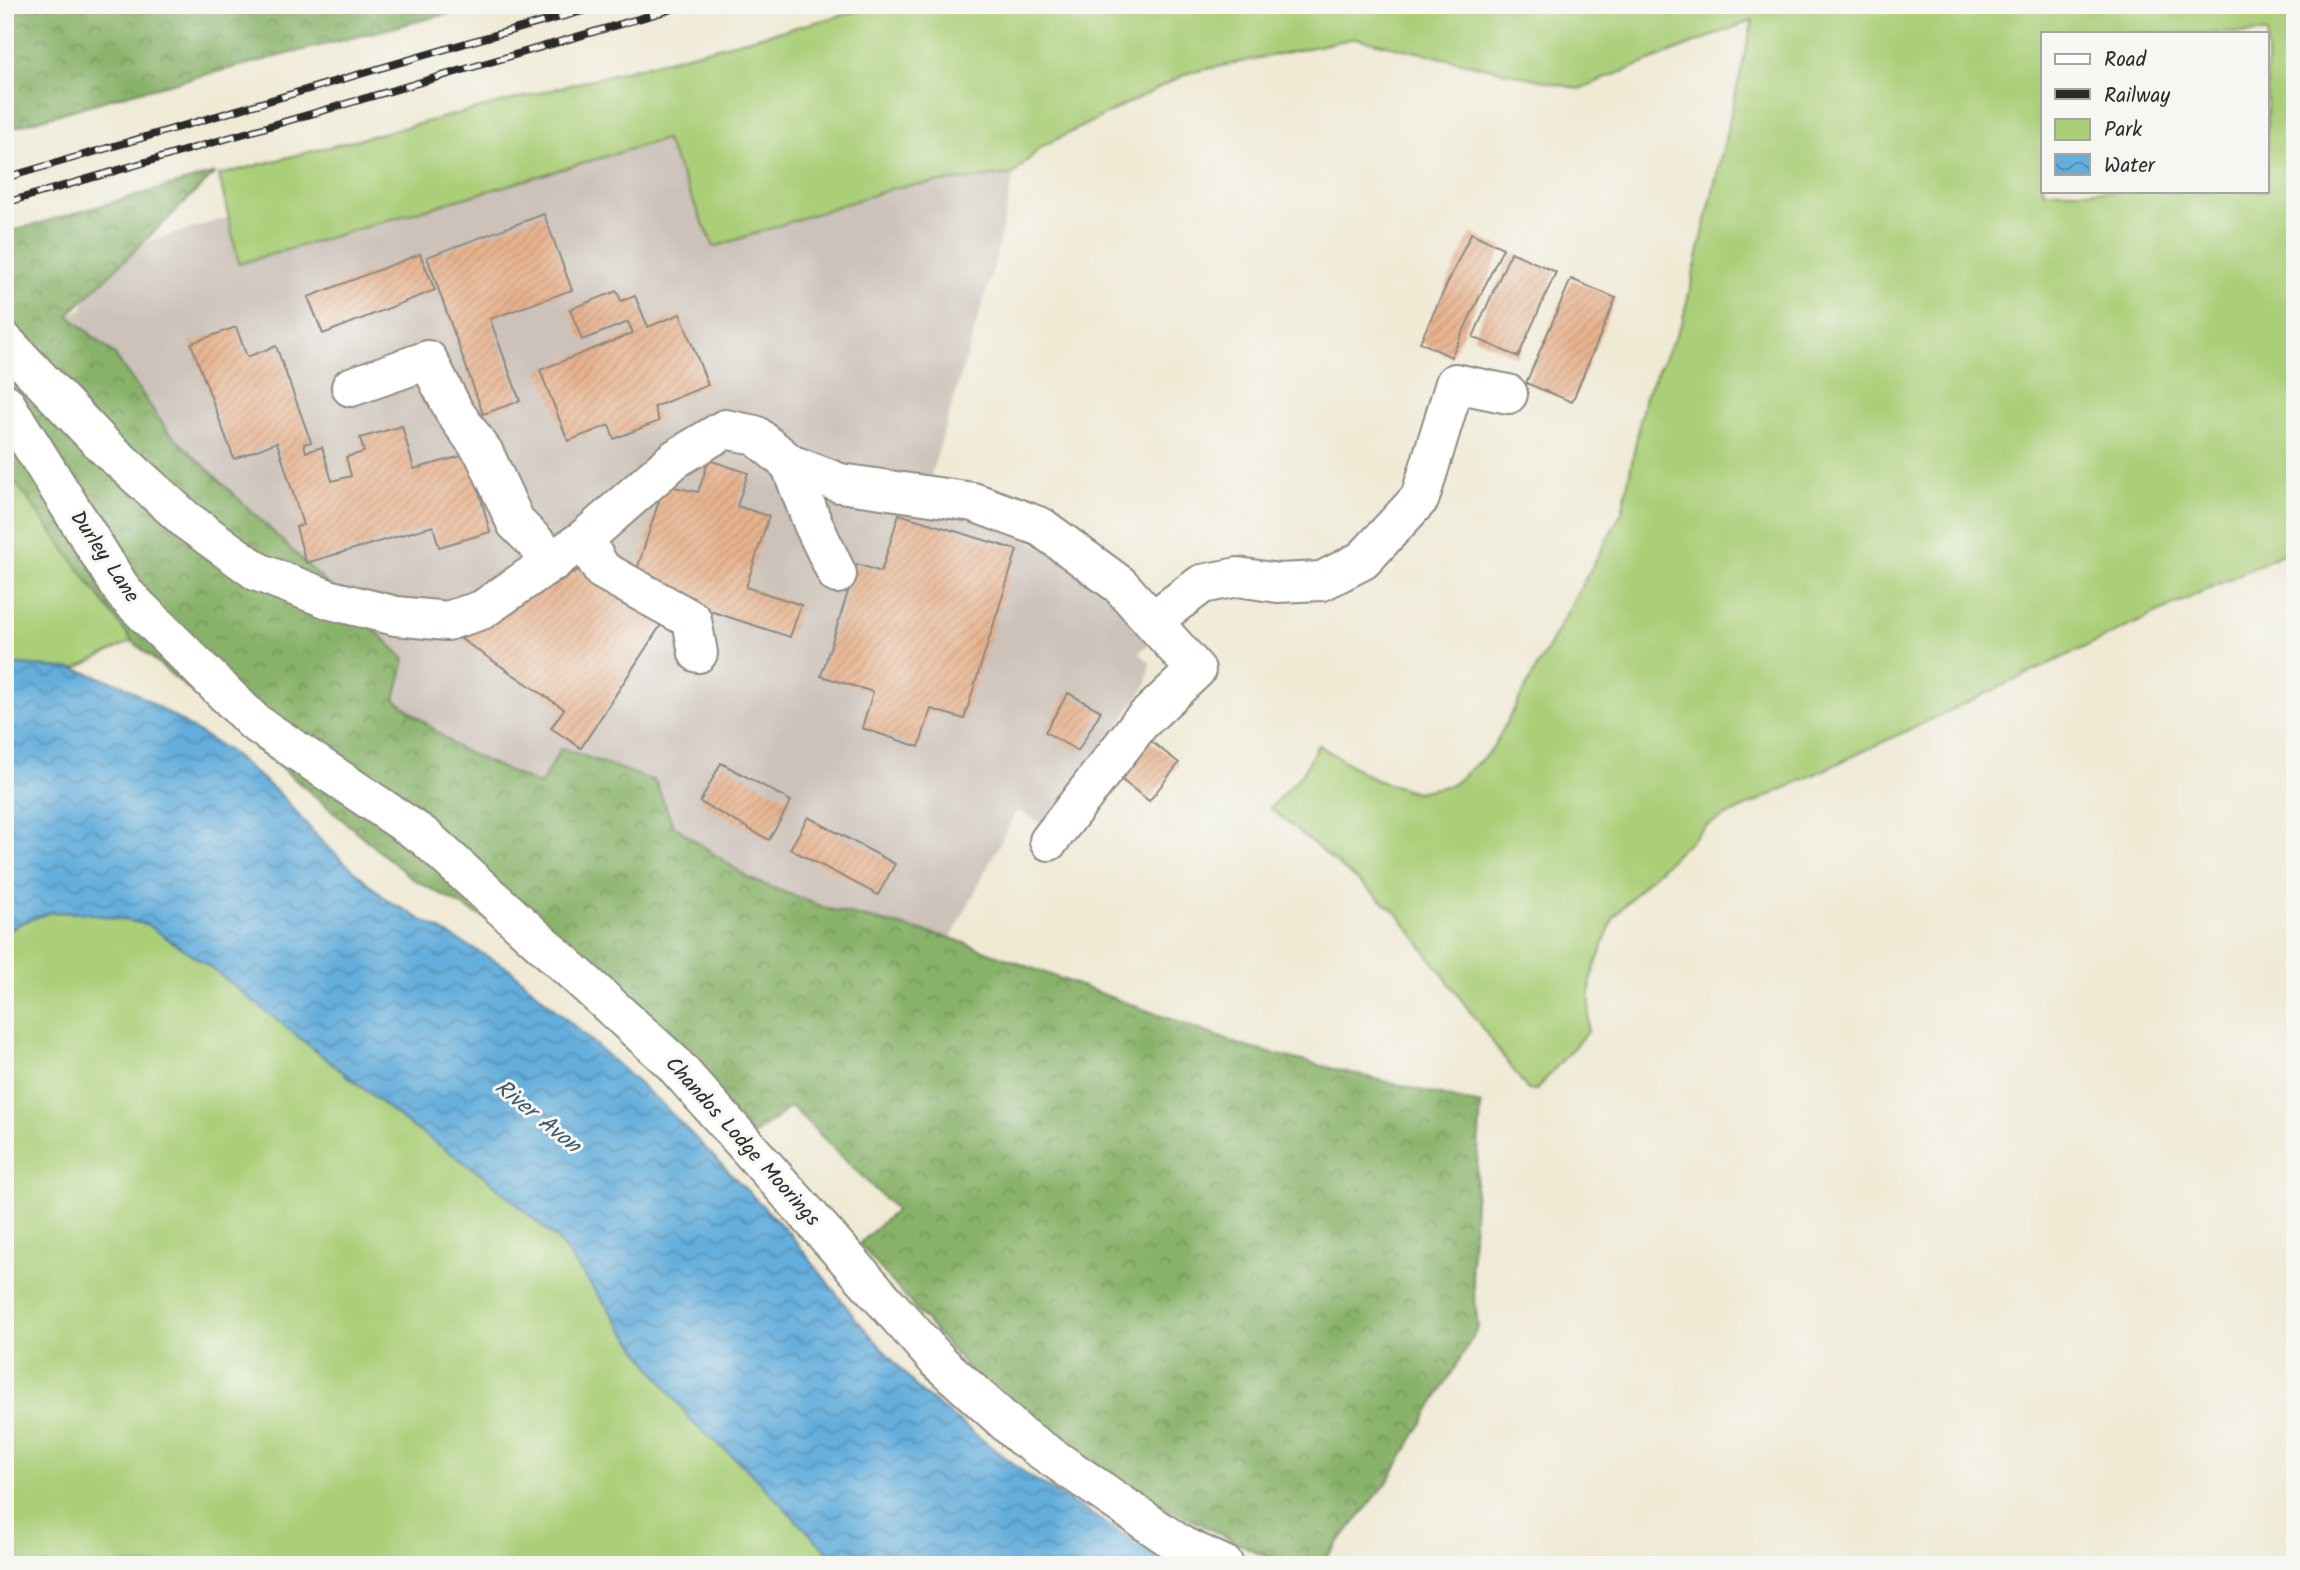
<svg xmlns="http://www.w3.org/2000/svg" width="2300" height="1570" font-family="Kalam,sans-serif">
  <defs>
    <pattern id="forest-crowns" width="20" height="18" patternUnits="userSpaceOnUse" patternTransform="scale(1.75)"><rect width="20" height="18" fill="#88b269"/><path d="M2 6a3 3 0 1 1 6 0M12 15a3 3 0 1 1 6 0" fill="none" stroke="#6f9157"/></pattern>
    <pattern id="water-waves" width="16" height="10" patternUnits="userSpaceOnUse" patternTransform="scale(1.75)"><rect width="16" height="10" fill="#64aedc"/><path d="M0 5q4-4 8 0t8 0" fill="none" stroke="#538eb3"/></pattern>
    <pattern id="building-hatch" width="6" height="6" patternUnits="userSpaceOnUse" patternTransform="scale(1.75)"><rect width="6" height="6" fill="#e7b28e"/><path d="M-1 1l2-2M0 6l6-6M5 7l2-2" fill="none" stroke="#c6997b"/></pattern>
  </defs>
  <rect width="100%" height="100%" fill="#f6f6f2"/>
  <filter id="ink" filterUnits="userSpaceOnUse"><feTurbulence type="fractalNoise" baseFrequency=".0143" numOctaves="2"/><feDisplacementMap in="SourceGraphic" scale="14" xChannelSelector="R" yChannelSelector="G"/><feConvolveMatrix kernelMatrix="1 2 1 2 8 2 1 2 1" color-interpolation-filters="sRGB"/></filter>
  <filter id="wash" filterUnits="userSpaceOnUse"><feTurbulence type="fractalNoise" baseFrequency=".00686" numOctaves="4" result="noise"/><feDisplacementMap in="SourceGraphic" scale="28" xChannelSelector="R" yChannelSelector="G"/><feGaussianBlur stdDeviation="1.57" result="paint"/><feColorMatrix in="noise" values="0 0 0 0 0 0 0 0 0 0 0 0 0 0 0 0 0 1.4 0 .05"/><feComposite in="paint" operator="in"/></filter>
  <g filter="url(#wash)">
    <rect width="100%" height="100%" fill="#f0ead5"/>
    <!-- industrial -->
    <path fill="#ccc2b9" d="M 665,139 L 714,247 L 897,187 L 1014,174 L 993,269 L 928,485 L 1178,621 L 1139,652 L 1150,663 L 1146,686 L 1045,826 L 1017,810 L 951,938 L 828,909 L 750,879 L 673,825 L 655,780 L 540,785 L 459,749 L 395,698 L 405,659 L 168,431 L 114,354 L 68,315 L 83,309 L 88,260 L 229,217 L 239,263 Z"/>
    <!-- green -->
    <g fill="#abcf79" stroke="#6b7d52" stroke-width="2" fill-rule="evenodd">
      <path d="M 882,5 L 2295,5 L 2295,548 L 1707,825 L 1645,883 L 1614,917 L 1591,977 L 1588,1031 L 1536,1090 L 1528,1090 L 1398,914 L 1270,808 L 1302,774 L 1318,745 L 1376,780 L 1416,792 L 1452,785 L 1491,751 L 1622,512 L 1645,396 L 1682,323 L 1753,20 L 1579,89 L 1356,38 L 1188,73 L 1041,147 L 1014,174 L 897,187 L 714,247 L 665,139 L 239,264 L 219,175 ZM 2043,33 L 2267,33 L 2267,191 L 2043,191 Z"/>
      <path d="M 5,468 L 132,641 L 75,669 L 5,664 Z"/>
      <path d="M 51,912 L 86,913 L 146,924 L 214,970 L 408,1124 L 483,1175 L 557,1239 L 692,1422 L 745,1467 L 840,1565 L 5,1565 L 5,933 L 21,923 Z"/>
    </g>
    <!-- forest -->
    <g fill="url(#forest-crowns)" stroke="#5a6e4a" stroke-width="2">
      <path d="M 5,5 L 483,5 L 117,97 L 5,130 Z"/>
      <path d="M 215,173 L 68,315 L 114,354 L 168,431 L 405,659 L 395,699 L 459,749 L 540,785 L 561,748 L 655,781 L 673,825 L 750,879 L 828,909 L 951,938 L 1246,1047 L 1481,1105 L 1471,1266 L 1478,1328 L 1387,1483 L 1320,1565 L 1283,1565 L 1135,1492 L 979,1382 L 859,1244 L 896,1210 L 791,1106 L 753,1136 L 635,1001 L 411,878 L 132,641 L 5,468 L 5,233 Z"/>
    </g>
    <!-- water -->
    <path fill="url(#water-waves)" stroke="#486c84" stroke-width="2" d="M 5,664 L 75,669 L 123,685 L 230,752 L 280,794 L 321,841 L 387,900 L 510,969 L 663,1105 L 790,1234 L 857,1320 L 920,1391 L 1026,1474 L 1123,1534 L 1184,1565 L 840,1565 L 745,1467 L 692,1422 L 557,1239 L 483,1175 L 408,1124 L 214,970 L 146,924 L 86,913 L 51,912 L 21,923 L 5,933 Z"/>
    <g id="blocks">
      <!-- building -->
      <g fill="url(#building-hatch)">
        <path d="M 544,214 L 572,290 L 490,319 L 520,401 L 483,414 L 427,257 Z"/>
        <path d="M 1471,233 L 1503,248 L 1451,357 L 1420,342 Z"/>
        <path d="M 1511,252 L 1556,272 L 1518,357 L 1473,337 Z"/>
        <path d="M 420,254 L 435,290 L 323,334 L 308,297 Z"/>
        <path d="M 1571,279 L 1616,298 L 1572,402 L 1526,383 Z"/>
        <path d="M 617,291 L 621,301 L 635,296 L 648,327 L 680,314 L 708,385 L 654,407 L 659,421 L 614,439 L 609,425 L 568,441 L 540,370 L 633,333 L 628,322 L 582,340 L 570,309 Z"/>
        <path d="M 236,327 L 247,357 L 276,346 L 311,442 L 304,444 L 306,452 L 322,447 L 332,481 L 351,476 L 346,457 L 364,452 L 360,438 L 402,426 L 414,469 L 469,454 L 490,532 L 439,547 L 433,526 L 306,563 L 296,527 L 303,525 L 277,442 L 234,459 L 191,343 Z"/>
        <path d="M 709,460 L 748,473 L 737,506 L 769,516 L 746,587 L 801,605 L 790,637 L 664,596 L 635,576 L 664,485 L 698,492 Z"/>
        <path d="M 899,514 L 1017,550 L 964,719 L 931,709 L 919,747 L 862,728 L 873,692 L 821,676 L 857,564 L 881,572 Z"/>
        <path d="M 584,567 L 666,617 L 581,748 L 551,728 L 564,709 L 461,639 Z"/>
        <path d="M 1068,693 L 1101,711 L 1078,751 L 1045,732 Z"/>
        <path d="M 1143,735 L 1179,763 L 1149,801 L 1113,773 Z"/>
        <path d="M 721,763 L 791,801 L 769,840 L 700,802 Z"/>
        <path d="M 808,817 L 895,864 L 878,895 L 790,849 Z"/>
      </g>
    </g>
  </g>
  <g filter="url(#ink)">
    <use href="#blocks" fill-opacity="0" stroke="#8e8a80" stroke-width="2"/>
    <g fill="none" stroke-linecap="round" stroke-linejoin="round">
      <!-- minor casing -->
      <g stroke="#8e8a80" stroke-width="42">
        <g id="minor">
          <path d="M 5,342 L 102,444 L 186,520 L 258,572 L 331,600 L 396,616 L 447,621 L 482,610 L 584,539 L 675,459 L 725,429 L 755,435 L 790,464 L 840,483 L 973,502 L 1041,527 L 1120,585 L 1196,670 L 1140,723 L 1049,841"/>
          <path d="M 351,387 L 428,360 L 455,413 L 484,453 L 516,523 L 554,561"/>
          <path d="M 5,403 L 124,593 L 254,722 L 425,837 L 672,1062 L 939,1362 L 1021,1436 L 1182,1546 L 1224,1565"/>
          <path d="M 790,464 L 813,524 L 837,574"/>
          <path d="M 584,539 L 602,570 L 692,620 L 698,653"/>
          <path d="M 1152,621 L 1202,584 L 1238,577 L 1278,583 L 1322,581 L 1363,560 L 1420,498 L 1455,383 L 1508,394"/>
        </g>
      </g>
      <!-- minor -->
      <use href="#minor" stroke="#fff" stroke-width="38"/>
      <!-- rail casing -->
      <g stroke="#2b2b2b" stroke-width="8">
        <g id="rail">
          <path d="M 5,178 L 473,41 L 605,5"/>
          <path d="M 5,203 L 686,5"/>
        </g>
      </g>
      <!-- rail -->
      <use href="#rail" stroke="#f6f6f2" stroke-width="5" stroke-dasharray="16" stroke-linecap="butt"/>
    </g>
  </g>
  <g text-anchor="middle" dominant-baseline="central" stroke-width="6" stroke-linejoin="round" paint-order="stroke">
    <!-- street labels -->
    <g font-size="21" fill="#2b2b2b" stroke="#f6f6f2">
      <text transform="translate(104 557) rotate(56)">Durley Lane</text>
      <text transform="translate(742 1142) rotate(48)">Chandos Lodge Moorings</text>
    </g>
    <!-- water labels -->
    <g font-size="23" font-style="italic" fill="#3f5969" stroke="#f6f6f2">
      <text transform="translate(537 1117) rotate(39)">River Avon</text>
    </g>
  </g>
  <!-- margin -->
  <rect width="2300" height="1570" fill="none" stroke="#f6f6f2" stroke-width="28"/>
  <!-- legend -->
  <rect x="2041" y="32" width="228" height="161" fill="#f6f6f2" stroke="#a5a5a2" stroke-width="2"/>
  <rect x="2055" y="54" width="35" height="10" fill="#ffffff" stroke="#a5a5a2" stroke-width="2"/>
  <text x="2104" y="66" font-size="21" fill="#2b2b2b">Road</text>
  <rect x="2055" y="89" width="35" height="10" fill="#2b2b2b" stroke="#a5a5a2" stroke-width="2"/>
  <text x="2104" y="102" font-size="21" fill="#2b2b2b">Railway</text>
  <rect x="2055" y="119" width="35" height="21" fill="#abcf79" stroke="#a5a5a2" stroke-width="2"/>
  <text x="2104" y="136" font-size="21" fill="#2b2b2b">Park</text>
  <rect x="2055" y="154" width="35" height="21" fill="url(#water-waves)" stroke="#a5a5a2" stroke-width="2"/>
  <text x="2104" y="172" font-size="21" fill="#2b2b2b">Water</text>
</svg>
